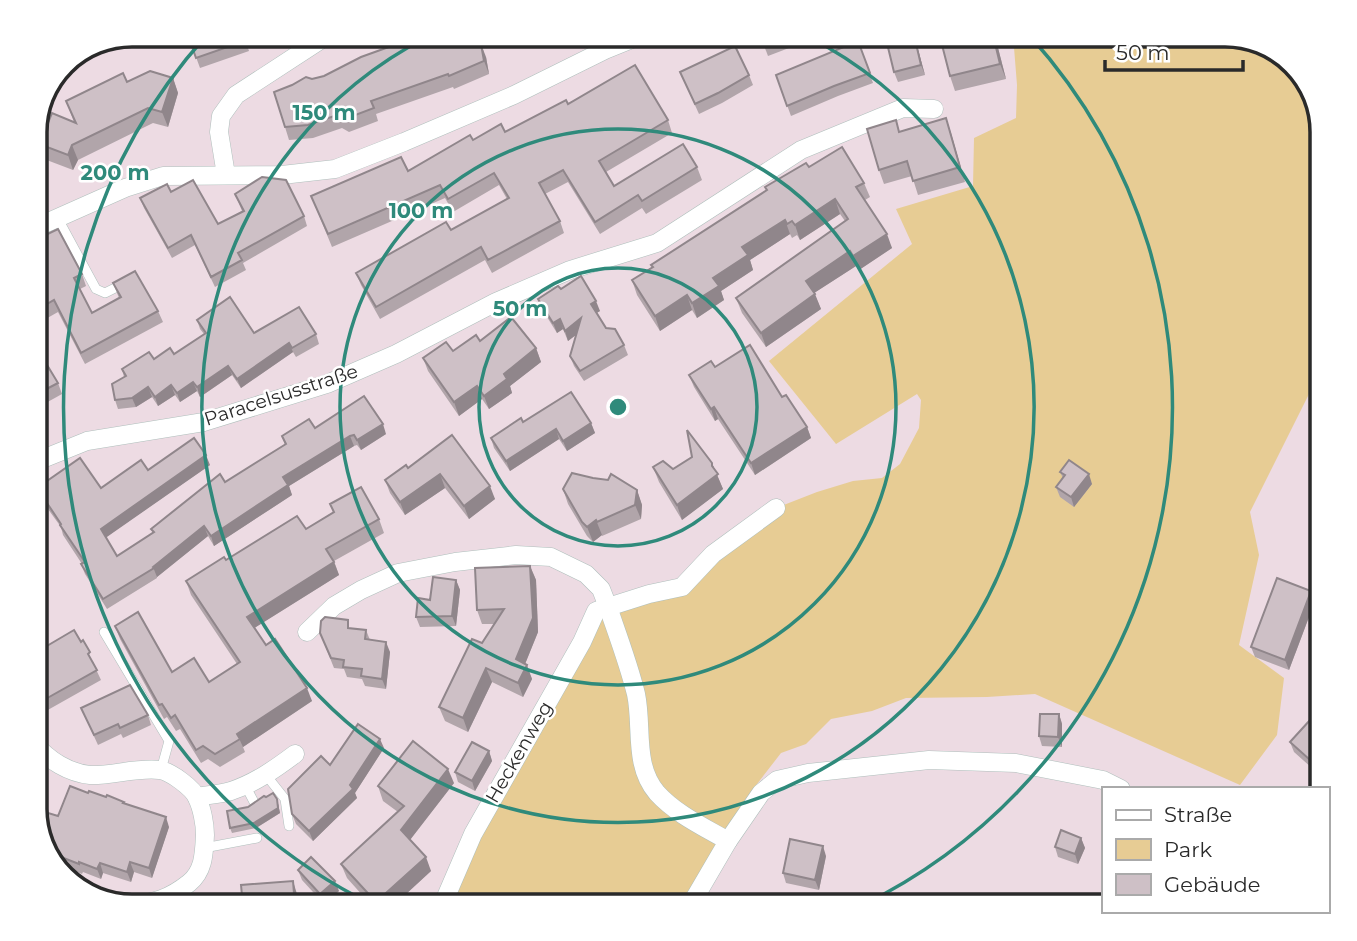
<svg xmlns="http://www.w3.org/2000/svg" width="1357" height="941" font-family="Montserrat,sans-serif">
  <rect width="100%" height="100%" fill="#eddbe3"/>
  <!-- green -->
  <path fill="#e7cc94" d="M 1013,35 L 1225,35 L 1279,52 L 1309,84 L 1322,131 L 1322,368 L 1250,512 L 1259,555 L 1239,645 L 1284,678 L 1277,735 L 1240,785 L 1035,694 L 987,697 L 906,698 L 872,711 L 831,719 L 806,744 L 781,753 L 750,793 L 747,808 L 693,906 L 442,906 L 596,611 L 682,587 L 776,508 L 817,492 L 853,481 L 882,478 L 900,464 L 919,428 L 921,400 L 917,394 L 836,444 L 769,361 L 912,244 L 896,209 L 973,186 L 974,138 L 1016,118 L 1017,85 Z"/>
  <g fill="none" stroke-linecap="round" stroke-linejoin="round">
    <!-- service casing -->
    <g stroke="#afbfbc" stroke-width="10">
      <g id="service">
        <path d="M 57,217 L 96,289 L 105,293 L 119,286"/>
        <path d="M 104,632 L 169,741 L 161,770"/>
        <path d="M 266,775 L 285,799 L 289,826"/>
        <path d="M 245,785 L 254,802"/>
        <path d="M 204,848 L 257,838"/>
      </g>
    </g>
    <!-- minor casing -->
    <g stroke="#afbfbc" stroke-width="19">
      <g id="minor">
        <path d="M 226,175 L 219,132 L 221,116 L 236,95 L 328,35"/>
        <path d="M 35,228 L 125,188 L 163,176 L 282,175 L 335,169 L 404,142 L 514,95 L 605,50 L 642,35"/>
        <path d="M 35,462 L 87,441 L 204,422 L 327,384 L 396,354 L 496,302 L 570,270 L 657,243 L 801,150 L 903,108 L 934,109"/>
        <path d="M 307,632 L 334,606 L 361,590 L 398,573 L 455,562 L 516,555 L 551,557 L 586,574 L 601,589 L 608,607 L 596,611 L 582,642 L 473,834 L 442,906"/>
        <path d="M 35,744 C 48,760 69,773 90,775 C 111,776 138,767 160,770 C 171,772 193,788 197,798 C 202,808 205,824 205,835 C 204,853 204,871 189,883 C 169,899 154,903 130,905"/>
        <path d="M 197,797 C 208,795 220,794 231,791 C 255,783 275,769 295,754"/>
        <path d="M 728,841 L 761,793 L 777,780 L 808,773 L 929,760 L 1016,763 L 1103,780 L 1121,789"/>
        <path d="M 690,906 L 728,841 C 704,827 676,814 657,793 C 633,765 643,727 636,694 C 629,665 618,636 608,607 L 649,594 L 682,587 L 713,554 L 776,508"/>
      </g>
    </g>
    <!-- service -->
    <use href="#service" stroke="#fff" stroke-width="9"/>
    <!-- minor -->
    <use href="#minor" stroke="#fff" stroke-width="18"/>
  </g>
  <!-- wall -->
  <g fill="#b1a5aa">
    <path d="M 188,35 L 257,35 L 245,39 L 249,51 L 200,68 Z"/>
    <path d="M 524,35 L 545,35 L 527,42 Z"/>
    <path d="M 760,35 L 823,35 L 768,56 Z"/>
    <path d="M 914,35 L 925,75 L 898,82 L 894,72 Z"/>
    <path d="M 858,41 L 873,83 L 838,96 L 791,116 L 776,75 Z"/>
    <path d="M 997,44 L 1006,79 L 955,91 L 950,76 Z"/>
    <path d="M 486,57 L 489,74 L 454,89 L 453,87 L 376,114 L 378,121 L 349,132 L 342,128 L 313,138 L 289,140 L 285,127 L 312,79 Z"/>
    <path d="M 680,72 L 749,75 L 753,85 L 722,103 L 699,114 Z"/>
    <path d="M 173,78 L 178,93 L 168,127 L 153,123 L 78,160 L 73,170 L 44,159 L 39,144 L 74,122 L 66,101 L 127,82 Z"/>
    <path d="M 568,104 L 668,120 L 672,133 L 606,172 L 614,186 L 697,167 L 702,180 L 646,214 L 642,208 L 600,234 L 568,182 L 545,194 L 560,221 L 564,233 L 492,273 L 485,260 L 380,319 L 361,285 L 356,273 L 451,230 L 507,199 L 499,185 L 453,212 L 445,198 L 332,247 L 311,196 L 408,171 L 473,140 L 505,132 Z"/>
    <path d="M 946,118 L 965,182 L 918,195 L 912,176 L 884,184 L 879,170 L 900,132 Z"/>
    <path d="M 809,167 L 864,183 L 870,197 L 865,200 L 892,248 L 859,270 L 856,266 L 814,293 L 821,309 L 766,347 L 742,313 L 736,298 L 845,221 L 840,214 L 800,240 L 797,235 L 792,238 L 790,234 L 750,260 L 753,270 L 721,291 L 724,300 L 697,318 L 692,310 L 660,331 L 637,295 L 632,280 L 652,267 L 651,265 L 766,191 L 765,187 Z"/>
    <path d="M 35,174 L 46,199 L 35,205 Z"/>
    <path d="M 171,192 L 218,224 L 242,211 L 235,194 L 304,216 L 307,226 L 243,263 L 246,270 L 215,287 L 195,245 L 172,258 L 144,208 L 140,198 Z"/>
    <path d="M 35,240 L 82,274 L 86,286 L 80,289 L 92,313 L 119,298 L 113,283 L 158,311 L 163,322 L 85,364 L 58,312 L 35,325 Z"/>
    <path d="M 561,289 L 600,311 L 596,313 L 606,328 L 624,345 L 628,355 L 584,381 L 574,366 L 570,356 L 577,334 L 568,341 L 563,329 L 557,333 L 542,309 L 538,299 Z"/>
    <path d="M 197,320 L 254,333 L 316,334 L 319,344 L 296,357 L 293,352 L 241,388 L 232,375 L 200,397 L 197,391 L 180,402 L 175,395 L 158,406 L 152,397 L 136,407 L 118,409 L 115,400 L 124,377 L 122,369 L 174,354 L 204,334 L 200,329 Z"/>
    <path d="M 480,341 L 536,348 L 541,362 L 510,386 L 512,393 L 489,409 L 482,399 L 459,416 L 428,371 L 423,358 L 453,351 Z"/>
    <path d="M 35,345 L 58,383 L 62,394 L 35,409 Z"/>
    <path d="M 715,367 L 807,427 L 811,438 L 755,475 L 718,419 L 715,421 L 694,387 L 689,375 Z"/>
    <path d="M 523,422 L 591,423 L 595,433 L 567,451 L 559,439 L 510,471 L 494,448 L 491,438 Z"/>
    <path d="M 315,428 L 386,434 L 361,450 L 357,445 L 354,446 L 289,486 L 292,495 L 214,546 L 208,536 L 157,577 L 157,578 L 107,609 L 85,574 L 81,564 L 82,564 L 63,535 L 61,527 L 40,498 L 37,488 L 101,488 L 148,470 L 210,465 L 106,537 L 117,556 L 153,533 L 151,529 L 285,445 L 282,436 Z"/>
    <path d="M 452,435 L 495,499 L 469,519 L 445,488 L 405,515 L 390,493 L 385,480 L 408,468 Z"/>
    <path d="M 712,463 L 723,489 L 682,520 L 659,482 L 653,467 L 673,469 Z"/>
    <path d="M 1060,472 L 1092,484 L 1074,507 L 1060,497 L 1056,487 L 1063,478 Z"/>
    <path d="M 1322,484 L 1322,534 L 1317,534 L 1313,524 Z"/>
    <path d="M 563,489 L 637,490 L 642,505 L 641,519 L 602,536 L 602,535 L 593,542 L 587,536 L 568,504 Z"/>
    <path d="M 330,504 L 379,519 L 384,533 L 334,561 L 339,575 L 254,628 L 266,645 L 312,701 L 243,747 L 245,752 L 220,767 L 208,759 L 201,763 L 180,729 L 176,731 L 167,717 L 164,719 L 120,639 L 115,626 L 172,672 L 209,682 L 237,664 L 191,595 L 186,581 L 226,560 L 306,529 L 333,512 Z"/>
    <path d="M 530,566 L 536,580 L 538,632 L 525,664 L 532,679 L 523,697 L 492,682 L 468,732 L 445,721 L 439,707 L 494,624 L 482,624 L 477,610 Z"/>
    <path d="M 456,580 L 460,590 L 456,626 L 420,627 L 416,617 L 430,600 Z"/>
    <path d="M 1315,601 L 1289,670 L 1255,657 L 1251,647 Z"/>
    <path d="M 351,628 L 366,630 L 370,640 L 390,652 L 386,689 L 365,686 L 362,679 L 347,677 L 344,669 L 334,668 L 320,633 Z"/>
    <path d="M 35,653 L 94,662 L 93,663 L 101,680 L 46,711 L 35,694 Z"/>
    <path d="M 1322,704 L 1322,777 L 1294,752 L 1290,742 L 1320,709 L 1319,707 Z"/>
    <path d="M 81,708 L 148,715 L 151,725 L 123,738 L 121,734 L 98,745 Z"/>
    <path d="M 1059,714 L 1062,724 L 1062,747 L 1042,746 L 1039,736 Z"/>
    <path d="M 384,748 L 355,793 L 357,798 L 313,841 L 296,824 L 292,814 L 330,765 Z"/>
    <path d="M 489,751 L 492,761 L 475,791 L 458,782 L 455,772 Z"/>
    <path d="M 454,783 L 410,840 L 431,871 L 393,906 L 372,906 L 347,878 L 341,864 L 398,812 L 383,801 L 378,786 Z"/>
    <path d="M 88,793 L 124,802 L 125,804 L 169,827 L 152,878 L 134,872 L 131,882 L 103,873 L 101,879 L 83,872 L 82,874 L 65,867 L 64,869 L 56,866 L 48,857 L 35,815 L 58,816 Z"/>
    <path d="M 266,797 L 277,799 L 280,813 L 256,828 L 232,833 L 230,828 Z"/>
    <path d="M 1081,838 L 1085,848 L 1078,864 L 1058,857 L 1055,847 Z"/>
    <path d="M 826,856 L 819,890 L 786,883 L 783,873 Z"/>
    <path d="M 298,870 L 339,891 L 324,904 L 302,880 Z"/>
  </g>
  <!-- shaded-wall -->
  <g fill="#90868b">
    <path d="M 914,35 L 925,75 L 921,65 Z"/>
    <path d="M 993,35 L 997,44 L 1006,79 L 1000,64 Z"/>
    <path d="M 481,44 L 486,57 L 489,74 L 484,61 Z"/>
    <path d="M 173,78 L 178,93 L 168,127 L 162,112 Z"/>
    <path d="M 946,118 L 951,133 L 965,182 L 960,167 Z"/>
    <path d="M 72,145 L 78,160 L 73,170 L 68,155 Z"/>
    <path d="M 835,199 L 840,214 L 800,240 L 795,225 Z"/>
    <path d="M 785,220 L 790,234 L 750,260 L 753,270 L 721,291 L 724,300 L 697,318 L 692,303 L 713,278 L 742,247 Z"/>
    <path d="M 887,234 L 892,248 L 859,270 L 853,256 Z"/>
    <path d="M 850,251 L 856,266 L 811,295 L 806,281 Z"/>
    <path d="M 815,294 L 821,309 L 766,347 L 761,333 Z"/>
    <path d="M 687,295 L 692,310 L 660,331 L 655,316 Z"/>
    <path d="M 596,301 L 600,311 L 595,314 L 591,304 Z"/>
    <path d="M 581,318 L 585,328 L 568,341 L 565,331 Z"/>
    <path d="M 560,319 L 563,329 L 557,333 L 553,323 Z"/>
    <path d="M 289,343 L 293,352 L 241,388 L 237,379 Z"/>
    <path d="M 536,348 L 541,362 L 510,386 L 512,393 L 489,409 L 484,396 L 504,374 Z"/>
    <path d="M 228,366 L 232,375 L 200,397 L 197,387 Z"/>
    <path d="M 193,382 L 197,391 L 180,402 L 177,393 Z"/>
    <path d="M 171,385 L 175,395 L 158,406 L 155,397 Z"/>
    <path d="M 477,386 L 482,399 L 459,416 L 454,402 Z"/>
    <path d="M 148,387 L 152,397 L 136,407 L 132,398 Z"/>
    <path d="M 714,407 L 718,419 L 715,421 L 711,409 Z"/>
    <path d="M 591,423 L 595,433 L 567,451 L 563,441 Z"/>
    <path d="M 383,424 L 386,434 L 361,450 L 357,440 Z"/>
    <path d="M 807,427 L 811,438 L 755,475 L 751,463 Z"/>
    <path d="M 556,429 L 559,439 L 510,471 L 506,461 Z"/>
    <path d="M 350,436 L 354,446 L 289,486 L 292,495 L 214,546 L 211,536 L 283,477 Z"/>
    <path d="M 206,455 L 210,465 L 104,539 L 101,529 Z"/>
    <path d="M 712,463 L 723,489 L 682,520 L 677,505 L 712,466 Z"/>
    <path d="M 440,474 L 445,488 L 405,515 L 400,502 Z"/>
    <path d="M 1089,474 L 1092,484 L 1074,507 L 1071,497 Z"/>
    <path d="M 490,486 L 495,499 L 469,519 L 464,506 Z"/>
    <path d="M 637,490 L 642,505 L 641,519 L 635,505 Z"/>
    <path d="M 596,520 L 602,535 L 593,542 L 587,527 Z"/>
    <path d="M 204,526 L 208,536 L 157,577 L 153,567 Z"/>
    <path d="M 334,562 L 339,575 L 251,630 L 247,617 Z"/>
    <path d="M 530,566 L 536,580 L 538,632 L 521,674 L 516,659 Z"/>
    <path d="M 456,580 L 460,590 L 456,626 L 452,616 Z"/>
    <path d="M 1311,591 L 1315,601 L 1289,670 L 1285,660 Z"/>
    <path d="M 386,642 L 390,652 L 386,689 L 382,679 Z"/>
    <path d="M 527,665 L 532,679 L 523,697 L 518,683 Z"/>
    <path d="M 486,668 L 492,682 L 468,732 L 463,718 Z"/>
    <path d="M 307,688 L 312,701 L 243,747 L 237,734 Z"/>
    <path d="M 1059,714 L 1062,724 L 1062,747 L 1058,737 Z"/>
    <path d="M 380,739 L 384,748 L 355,793 L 357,798 L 313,841 L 309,831 L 350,785 Z"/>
    <path d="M 489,751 L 492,761 L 475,791 L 472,781 Z"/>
    <path d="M 448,769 L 454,783 L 406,845 L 401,830 Z"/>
    <path d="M 277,799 L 280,813 L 256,828 L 254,823 Z"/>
    <path d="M 166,817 L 169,827 L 152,878 L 149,868 Z"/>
    <path d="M 1081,838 L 1085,848 L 1078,864 L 1075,854 Z"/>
    <path d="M 823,846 L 826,856 L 819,890 L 815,880 Z"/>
    <path d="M 426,857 L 431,871 L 393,906 L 378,906 L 376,902 Z"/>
    <path d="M 130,862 L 134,872 L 131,882 L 127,872 Z"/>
    <path d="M 100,863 L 103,873 L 101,879 L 97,869 Z"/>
    <path d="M 293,881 L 297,894 L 298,906 L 295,906 Z"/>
    <path d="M 335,881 L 339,891 L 324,904 L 320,894 Z"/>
  </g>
  <!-- building -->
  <g fill="#cec0c6" stroke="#90868b" stroke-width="2">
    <path d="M 188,35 L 243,35 L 245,41 L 196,58 Z"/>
    <path d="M 422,35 L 475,35 L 481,44 L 484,61 L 449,76 L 448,74 L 371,101 L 374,108 L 345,119 L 337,115 L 308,125 L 285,127 L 274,92 L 292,85 L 306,77 L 312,79 L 324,76 L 361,57 Z"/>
    <path d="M 760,35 L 793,35 L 764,46 Z"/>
    <path d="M 885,35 L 914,35 L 921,65 L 894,72 Z"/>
    <path d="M 968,35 L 993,35 L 1000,64 L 950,76 L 941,41 Z"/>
    <path d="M 858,41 L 870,73 L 834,86 L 787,106 L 776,75 Z"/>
    <path d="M 735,46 L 749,75 L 718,93 L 695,104 L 680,72 Z"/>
    <path d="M 635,65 L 668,120 L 599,161 L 614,186 L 683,144 L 697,167 L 642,201 L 638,195 L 595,222 L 563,170 L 539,183 L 560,221 L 488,260 L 481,247 L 376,307 L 356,273 L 446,222 L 451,230 L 509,198 L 494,173 L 448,199 L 440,185 L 328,234 L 311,196 L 401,157 L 408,171 L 470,135 L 473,140 L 501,124 L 505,132 L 566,100 L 568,104 Z"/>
    <path d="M 150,71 L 173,78 L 162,112 L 148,108 L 72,145 L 68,155 L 39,144 L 52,113 L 76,123 L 66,101 L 123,73 L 127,82 Z"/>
    <path d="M 946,118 L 960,167 L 913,181 L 907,161 L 879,170 L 867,129 L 896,120 L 899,132 Z"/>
    <path d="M 842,147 L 864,183 L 856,187 L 887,234 L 853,256 L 850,251 L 806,281 L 815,294 L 761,333 L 736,298 L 848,219 L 835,199 L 795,225 L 792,221 L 787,224 L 785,220 L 742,247 L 748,255 L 713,278 L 719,286 L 692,303 L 687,295 L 655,316 L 632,280 L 653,267 L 651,265 L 767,190 L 765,187 L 806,163 L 809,167 Z"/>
    <path d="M 35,174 L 41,184 L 35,187 Z"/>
    <path d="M 262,177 L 286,180 L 304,216 L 238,253 L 242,260 L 211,277 L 191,235 L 168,248 L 140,198 L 167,184 L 171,192 L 193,180 L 218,224 L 244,211 L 235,194 Z"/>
    <path d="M 58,229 L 82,274 L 74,278 L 92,313 L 121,297 L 113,283 L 135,271 L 158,311 L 81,353 L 54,300 L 35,311 L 35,240 Z"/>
    <path d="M 581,276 L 596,301 L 591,304 L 606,328 L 615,329 L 624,345 L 580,371 L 570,356 L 581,318 L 565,331 L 560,319 L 553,323 L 538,299 L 558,286 L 561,289 Z"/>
    <path d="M 230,297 L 254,333 L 299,307 L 316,334 L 292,348 L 289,343 L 237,379 L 228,366 L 197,387 L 193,382 L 177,393 L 171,385 L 155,397 L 148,387 L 132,398 L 115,400 L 112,384 L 126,376 L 122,369 L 149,352 L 154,359 L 170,348 L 174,354 L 206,333 L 197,320 Z"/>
    <path d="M 511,317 L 536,348 L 504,374 L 507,379 L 484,396 L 477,386 L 454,402 L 423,358 L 446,342 L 453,351 L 476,335 L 480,341 Z"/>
    <path d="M 35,345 L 58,383 L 35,395 Z"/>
    <path d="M 750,345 L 782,397 L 786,395 L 807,427 L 751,463 L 714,407 L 711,409 L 689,375 L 711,361 L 715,367 Z"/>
    <path d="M 571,392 L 591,423 L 563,441 L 556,429 L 506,461 L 491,438 L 521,418 L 523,422 Z"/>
    <path d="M 364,396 L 383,424 L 357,440 L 354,435 L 350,436 L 283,477 L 288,485 L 211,536 L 204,526 L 153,567 L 154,568 L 103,599 L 81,564 L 85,562 L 60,525 L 61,524 L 37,488 L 80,458 L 101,488 L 141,460 L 148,470 L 194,438 L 206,455 L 101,529 L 117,556 L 154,532 L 151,529 L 220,474 L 225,482 L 286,444 L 282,436 L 309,419 L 315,428 Z"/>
    <path d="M 687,430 L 712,463 L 712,466 L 718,474 L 677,505 L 653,467 L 663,461 L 673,469 L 692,457 Z"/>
    <path d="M 452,435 L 490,486 L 464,506 L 440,474 L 400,502 L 385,480 L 406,465 L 408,468 Z"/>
    <path d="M 1069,460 L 1089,474 L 1071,497 L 1056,487 L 1065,475 L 1060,472 Z"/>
    <path d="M 572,473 L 593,478 L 608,480 L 611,474 L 637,490 L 635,505 L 597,522 L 596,520 L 587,527 L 582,522 L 563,489 Z"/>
    <path d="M 1322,484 L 1322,524 L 1313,524 L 1312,485 Z"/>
    <path d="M 361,487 L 379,519 L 326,549 L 334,562 L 247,617 L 266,645 L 275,639 L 307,688 L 237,734 L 240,739 L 215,754 L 203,746 L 196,750 L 175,715 L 171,718 L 162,704 L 159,705 L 115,626 L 138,612 L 172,672 L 194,658 L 209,682 L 240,662 L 186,581 L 224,557 L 226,560 L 297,516 L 306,529 L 334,512 L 330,504 Z"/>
    <path d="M 530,566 L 533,618 L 516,659 L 527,665 L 518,683 L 486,668 L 463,718 L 439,707 L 472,639 L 482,643 L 504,609 L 477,610 L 475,568 Z"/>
    <path d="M 433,577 L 456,580 L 452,616 L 416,617 L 418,598 L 430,600 Z"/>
    <path d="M 1277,578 L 1311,591 L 1285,660 L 1251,647 Z"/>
    <path d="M 325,617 L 348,620 L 348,628 L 366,630 L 365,639 L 386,642 L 382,679 L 361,676 L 362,669 L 343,667 L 344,660 L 331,658 L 320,633 L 321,621 Z"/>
    <path d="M 74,630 L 81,642 L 83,640 L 90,652 L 88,654 L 97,670 L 42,701 L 35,690 L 35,653 Z"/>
    <path d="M 130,685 L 148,715 L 120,728 L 118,724 L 94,735 L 81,708 Z"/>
    <path d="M 1322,704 L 1322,765 L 1319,768 L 1290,742 L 1321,708 L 1319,707 Z"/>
    <path d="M 1040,714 L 1059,714 L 1058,737 L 1039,736 Z"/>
    <path d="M 358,724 L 380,739 L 350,785 L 353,789 L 309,831 L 292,814 L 288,789 L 321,756 L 330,765 Z"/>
    <path d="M 413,741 L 448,769 L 401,830 L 426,857 L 376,902 L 341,864 L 404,806 L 378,786 Z"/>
    <path d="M 472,742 L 489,751 L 472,781 L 455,772 Z"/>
    <path d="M 70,786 L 88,793 L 89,791 L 106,797 L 107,795 L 124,802 L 123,803 L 166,817 L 149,868 L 130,862 L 127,872 L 100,863 L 97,869 L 79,862 L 79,864 L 61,857 L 61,859 L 47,854 L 35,815 L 35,809 L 58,816 Z"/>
    <path d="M 273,793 L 277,799 L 278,808 L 254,823 L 230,828 L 227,811 L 248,807 L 264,796 L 266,797 Z"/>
    <path d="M 1061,830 L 1081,838 L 1075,854 L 1055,847 Z"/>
    <path d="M 790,839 L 823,846 L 815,880 L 783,873 Z"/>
    <path d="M 311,857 L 335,881 L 320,894 L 298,870 Z"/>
    <path d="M 293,881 L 295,906 L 243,906 L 241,885 Z"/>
  </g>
  <!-- distance rings -->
  <g fill="none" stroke="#2f8a7b" stroke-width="3.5">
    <circle cx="618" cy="407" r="139"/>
    <circle cx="618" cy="407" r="278"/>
    <path d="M807 36A416 416 0 1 1 429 36"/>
    <path d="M375 906A555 555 0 0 1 206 36M1030 36A555 555 0 0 1 861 906"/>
  </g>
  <g text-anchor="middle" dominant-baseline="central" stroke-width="5" stroke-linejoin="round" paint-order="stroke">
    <!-- street labels -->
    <g font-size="19" fill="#2a2a2a" stroke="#fff">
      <text transform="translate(281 395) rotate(-18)">Paracelsusstraße</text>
      <text transform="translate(519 752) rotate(-60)">Heckenweg</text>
    </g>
  </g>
  <!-- crop -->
  <path d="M0 0H1357V941H0ZM132 47H1225A85 85 0 0 1 1310 132V809A85 85 0 0 1 1225 894H132A85 85 0 0 1 47 809V132A85 85 0 0 1 132 47Z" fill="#fff" fill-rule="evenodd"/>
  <path fill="none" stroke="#2a2a2a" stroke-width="3.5" d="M132 47H1225A85 85 0 0 1 1310 132V809A85 85 0 0 1 1225 894H132A85 85 0 0 1 47 809V132A85 85 0 0 1 132 47Z"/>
  <circle cx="618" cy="407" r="10" fill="#2f8a7b" stroke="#fff" stroke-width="3.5"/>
  <g font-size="21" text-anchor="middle" font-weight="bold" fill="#2f8a7b" stroke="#fff" stroke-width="5" stroke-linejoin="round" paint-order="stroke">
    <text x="324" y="120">150 m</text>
    <text x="115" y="180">200 m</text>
    <text x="421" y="218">100 m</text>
    <text x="520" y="316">50 m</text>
  </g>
  <!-- legend -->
  <rect x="1102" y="787" width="228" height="126" fill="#ffffff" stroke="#aaaaaa" stroke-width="2"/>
  <rect x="1116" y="810" width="35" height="10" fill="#ffffff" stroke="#aaaaaa" stroke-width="2"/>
  <text x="1164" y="822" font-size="21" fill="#2a2a2a">Straße</text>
  <rect x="1116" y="839" width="35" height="21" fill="#e7cc94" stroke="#aaaaaa" stroke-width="2"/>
  <text x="1164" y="857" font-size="21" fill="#2a2a2a">Park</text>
  <rect x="1116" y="874" width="35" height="21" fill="#cec0c6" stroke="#aaaaaa" stroke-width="2"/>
  <text x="1164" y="892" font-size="21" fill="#2a2a2a">Gebäude</text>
  <!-- scale -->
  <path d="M1105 60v10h138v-10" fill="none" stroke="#2a2a2a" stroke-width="3.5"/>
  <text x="1116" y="60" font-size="21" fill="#2a2a2a" stroke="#ffffff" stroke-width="5" paint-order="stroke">50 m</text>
</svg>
